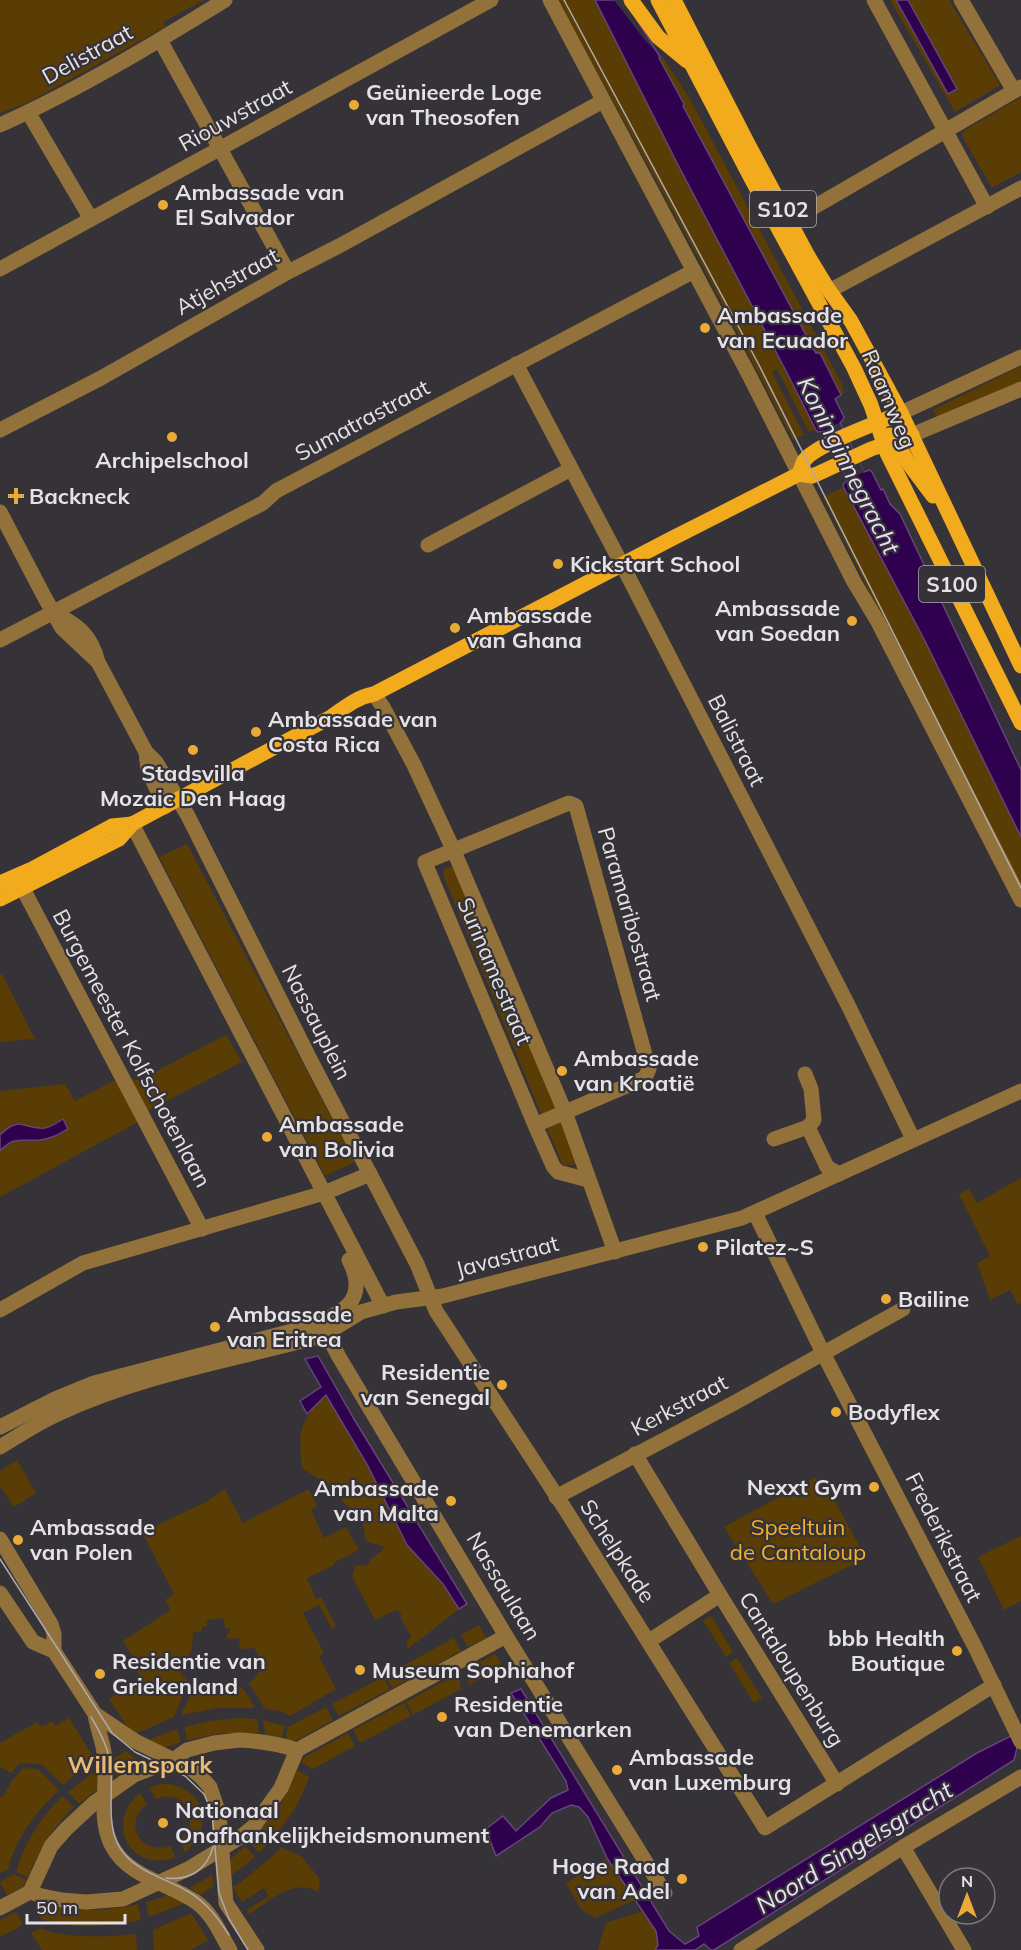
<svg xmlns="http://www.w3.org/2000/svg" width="1021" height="1950" font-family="Mulish,sans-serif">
  <rect width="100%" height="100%" fill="#353338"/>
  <!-- green -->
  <g fill="#593d05">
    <path d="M 0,0 L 204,0 L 163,22 L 165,27 L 27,103 L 0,113 Z"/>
    <path d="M 558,0 L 595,0 L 815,429 L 809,432 L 777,369 L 772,372 L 804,435 L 793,440 L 701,263 Z"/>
    <path d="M 890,0 L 896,0 L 948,93 L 957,88 L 908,0 L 949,0 L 1000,85 L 955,112 Z"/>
    <path d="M 662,56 L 690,99 L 842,384 L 844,393 L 841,395 L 820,353 L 816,353 L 814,350 L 683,106 L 684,103 L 659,58 Z"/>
    <path d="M 1021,97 L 1021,172 L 992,188 L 962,136 L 964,131 Z"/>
    <path d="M 1021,366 L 1021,384 L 937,419 L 933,410 Z"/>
    <path d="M 844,487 L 925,641 L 1021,837 L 1021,887 L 897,648 L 823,497 Z"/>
    <path d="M 187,844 L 355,1162 L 325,1176 L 159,857 Z"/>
    <path d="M 450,866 L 456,871 L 576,1157 L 574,1165 L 563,1165 L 549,1133 L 443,875 L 444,869 Z"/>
    <path d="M 2,974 L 35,1039 L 0,1042 L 0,975 Z"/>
    <path d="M 226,1035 L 242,1062 L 151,1109 L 140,1121 L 0,1197 L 0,1091 L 65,1084 L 75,1101 L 119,1078 L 139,1080 Z"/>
    <path d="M 1021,1178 L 1021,1303 L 1018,1305 L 1010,1290 L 990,1300 L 977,1263 L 990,1256 L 959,1194 L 969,1189 L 977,1203 Z"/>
    <path d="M 326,1395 L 459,1609 L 405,1651 L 408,1648 L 406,1642 L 412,1637 L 401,1619 L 401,1613 L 395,1610 L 375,1620 L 352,1576 L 355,1566 L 367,1565 C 372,1556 380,1555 384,1547 L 366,1541 L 361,1513 L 346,1505 L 331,1487 L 302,1468 C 298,1431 299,1423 326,1395 Z"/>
    <path d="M 17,1460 L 36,1493 L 14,1507 L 0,1486 L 0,1471 Z"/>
    <path d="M 816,1477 L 819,1483 L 824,1481 L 866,1558 L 773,1604 L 724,1527 Z"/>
    <path d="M 225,1489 L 243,1523 L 309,1489 L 317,1506 L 311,1510 L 324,1538 L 346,1527 L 359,1550 L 335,1562 L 334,1565 L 307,1578 L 316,1599 L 321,1597 L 336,1627 L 332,1629 L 319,1605 L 303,1613 L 324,1653 L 319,1657 L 336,1689 L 290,1716 L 281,1711 L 265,1709 L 249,1683 L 265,1667 L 254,1648 L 240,1649 L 239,1638 L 227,1639 L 226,1634 L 230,1633 L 230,1628 L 225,1629 L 224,1618 L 207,1620 L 207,1626 L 202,1627 L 202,1631 L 193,1633 L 192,1649 L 180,1672 L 190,1684 L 184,1692 L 174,1717 L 133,1735 L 109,1699 L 142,1678 L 137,1671 L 141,1669 L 123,1641 L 171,1610 L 165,1600 L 174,1594 L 142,1532 L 204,1503 Z"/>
    <path d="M 1021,1536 L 1021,1601 L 1004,1610 L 978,1557 Z"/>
    <path d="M 711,1616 L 733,1652 L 726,1657 L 703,1620 Z"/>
    <path d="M 479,1625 L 486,1638 L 468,1647 L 461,1635 Z"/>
    <path d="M 454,1638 L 461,1651 L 392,1688 L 386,1675 Z"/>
    <path d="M 495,1654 L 501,1663 L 500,1669 L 469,1685 L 467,1669 Z"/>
    <path d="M 737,1658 L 762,1698 L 754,1703 L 729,1663 Z"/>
    <path d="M 459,1673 L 461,1689 L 413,1715 L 406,1702 Z"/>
    <path d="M 383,1677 L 390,1689 L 339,1716 L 332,1704 Z"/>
    <path d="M 217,1684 C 241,1682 244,1687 255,1708 L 218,1708 L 181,1715 C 190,1694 193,1688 217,1684 Z"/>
    <path d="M 404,1703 L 411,1716 L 360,1743 L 353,1730 Z"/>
    <path d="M 326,1707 L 333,1720 L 295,1741 L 285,1739 L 288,1727 Z"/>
    <path d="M 69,1718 L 92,1755 L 91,1760 L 63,1785 L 41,1764 L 20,1763 L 11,1773 L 0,1767 L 0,1743 L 37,1722 L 40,1726 L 46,1725 L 52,1721 L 55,1726 Z"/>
    <path d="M 239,1718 L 257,1719 L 259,1733 L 223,1733 L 187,1740 L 184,1727 L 211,1721 Z"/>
    <path d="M 263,1720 L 285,1726 L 281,1738 L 265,1734 Z"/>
    <path d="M 177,1729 L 181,1742 L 158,1750 L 140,1743 Z"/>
    <path d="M 348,1733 L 355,1746 L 313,1769 L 301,1762 L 305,1757 Z"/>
    <path d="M 126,1751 L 139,1761 L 115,1776 L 113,1759 Z"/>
    <path d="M 23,1768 L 38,1769 L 59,1790 C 36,1812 16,1838 8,1869 L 0,1873 L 0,1797 L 3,1797 L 11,1782 Z"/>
    <path d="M 99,1768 L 99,1788 L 79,1804 L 68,1792 Z"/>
    <path d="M 297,1770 L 309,1777 C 299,1807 282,1830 259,1853 L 249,1842 L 278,1810 Z"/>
    <path d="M 160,1784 C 202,1782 218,1826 185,1852 L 179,1841 C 203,1821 184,1787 156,1799 L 149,1788 Z"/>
    <path d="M 140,1793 L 147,1804 C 122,1823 141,1856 170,1846 L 176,1857 C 132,1874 103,1824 140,1793 Z"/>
    <path d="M 63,1796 L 74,1807 C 52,1828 39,1850 28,1877 L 16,1872 C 25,1842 40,1818 63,1796 Z"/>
    <path d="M 245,1846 L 255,1857 L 228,1878 L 230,1860 Z"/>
    <path d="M 282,1847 L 302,1857 L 320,1879 L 318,1892 C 293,1878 271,1900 249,1914 L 247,1910 L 269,1896 L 264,1888 L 242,1902 L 233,1888 L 267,1861 Z"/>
    <path d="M 607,1858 L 635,1900 L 595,1918 L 581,1909 L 566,1883 Z"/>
    <path d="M 14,1874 L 27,1880 L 23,1887 L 7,1895 L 0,1882 Z"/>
    <path d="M 212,1875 L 214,1886 L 200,1895 L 190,1888 Z"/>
    <path d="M 168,1895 L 185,1903 L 149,1917 L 146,1902 Z"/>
    <path d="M 43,1904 C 76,1911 105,1912 138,1904 L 141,1920 C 106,1927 74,1930 40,1919 Z"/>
    <path d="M 643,1911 C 651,1923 663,1936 655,1950 L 598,1950 L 606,1923 Z"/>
    <path d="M 16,1912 L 23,1925 L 0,1937 L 0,1920 Z"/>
    <path d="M 191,1913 L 208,1940 L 191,1950 L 154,1950 L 153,1930 Z"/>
    <path d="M 41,1928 C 63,1939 112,1937 136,1934 L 137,1950 L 42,1950 L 31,1933 Z"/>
  </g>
  <!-- water -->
  <g fill="#2e004e" stroke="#65447c" stroke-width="1.5">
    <path d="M 595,0 L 624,0 L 660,57 L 659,58 L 684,104 L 683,106 L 814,350 L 816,353 L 820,353 L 841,395 L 835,399 L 844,417 L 843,420 L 840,423 L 864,472 L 869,470 L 872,472 L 881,490 L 883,489 L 890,504 L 900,514 L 1021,770 L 1021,837 L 925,641 L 843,486 L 844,483 L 848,480 L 823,431 L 818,432 L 816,430 L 785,369 L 676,161 Z"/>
    <path d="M 896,0 L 908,0 L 957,89 L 948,94 Z"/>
    <path d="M 63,1119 L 68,1129 C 59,1134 51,1139 40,1140 C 22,1142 15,1135 0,1151 L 0,1135 C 21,1114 23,1130 45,1128 C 51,1127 57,1123 63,1119 Z"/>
    <path d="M 318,1356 L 354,1419 L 467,1604 L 459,1609 L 443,1584 L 407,1545 L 368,1466 L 326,1395 L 307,1414 L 300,1401 L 321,1387 L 305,1359 Z"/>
    <path d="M 521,1689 L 669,1931 L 685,1944 L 699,1936 L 697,1927 L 977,1753 L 1021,1731 L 1014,1760 L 714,1950 L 711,1950 L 704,1944 L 695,1950 L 655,1950 L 658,1945 L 656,1931 L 607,1858 L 588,1817 L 579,1807 L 571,1805 L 552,1813 L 540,1827 L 496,1856 L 486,1829 L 503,1816 L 516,1831 L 551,1798 L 568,1790 L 566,1781 L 511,1693 Z"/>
  </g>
  <!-- pier -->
  <g fill="#353338">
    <path d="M 614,0 L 623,0 L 655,51 L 644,39 Z"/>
    <path d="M 839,423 L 864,472 L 848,480 L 823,431 Z"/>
  </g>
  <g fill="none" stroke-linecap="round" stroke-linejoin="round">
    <!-- minor -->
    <g stroke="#93713a" stroke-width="15">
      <path d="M 550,0 L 749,375 L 854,582 L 878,622 L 1021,900"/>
      <path d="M 874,0 L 987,207"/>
      <path d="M 961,0 L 1014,91"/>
      <path d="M 160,40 L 288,272"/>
      <path d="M 28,112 L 91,219"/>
      <path d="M 0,125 C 78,90 152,45 225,0"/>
      <path d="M 790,221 L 1021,87"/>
      <path d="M 0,269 L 491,0"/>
      <path d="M 829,291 L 1021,188"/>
      <path d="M 516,364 L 629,578 L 848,1005 L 913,1139"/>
      <path d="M 901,413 L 1021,357"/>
      <path d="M 0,430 L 101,378 L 288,272 L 339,246 L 603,101"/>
      <path d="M 912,435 L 1021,389"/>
      <path d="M 0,512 L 45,598 L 62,628 L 96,660"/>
      <path d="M 428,545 L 571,469"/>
      <path d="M 54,612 C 78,626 91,634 98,662 L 146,752 L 156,762 L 188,816 L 311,1061 L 417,1264 L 436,1311 L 567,1512 L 765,1828 L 994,1685"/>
      <path d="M 0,640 L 263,503 L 276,491 L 694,271"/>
      <path d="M 374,694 L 383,707 L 414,765 L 453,849 L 565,1112 L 615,1252"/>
      <path d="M 146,752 L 148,770 L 165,807"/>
      <path d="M 132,824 L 383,1306"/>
      <path d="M 22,887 L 202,1229"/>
      <path d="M 805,1074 L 811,1089 L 814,1120 L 808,1127 L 827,1167 L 839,1174"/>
      <path d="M 535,1125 L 645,1078 L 649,1069 L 576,806 L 569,803 L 425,862 L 425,863 L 535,1125 L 553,1166 L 558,1172 L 588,1180"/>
      <path d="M 774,1139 L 808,1127"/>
      <path d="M 755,1213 L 823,1353 L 975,1647 L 1021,1742"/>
      <path d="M 0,1310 L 83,1263 L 324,1193 L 370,1174"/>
      <path d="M 326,1332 L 339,1357 L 506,1636 L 665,1893"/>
      <path d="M 0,1427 L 55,1399 L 94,1383 L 307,1327 C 342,1314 370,1301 349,1260"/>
      <path d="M 0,1447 C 20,1435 39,1422 60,1413 C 139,1376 227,1361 310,1339 L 330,1331 L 361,1312 L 396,1302 L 443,1296 L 742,1218 L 1021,1091"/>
      <path d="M 635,1454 L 720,1595 L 837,1784"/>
      <path d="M 556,1497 L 734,1403 L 903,1309"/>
      <path d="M 0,1539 L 51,1624 L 54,1634 L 54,1651"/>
      <path d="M 0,1593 L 33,1642 L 54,1651 L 95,1714 L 135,1741 L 190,1768 L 201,1777 L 210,1787 L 219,1814 L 226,1903 L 257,1950"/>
      <path d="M 649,1641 L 720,1595"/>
      <path d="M 95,1714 C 97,1729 104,1744 105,1759 C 107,1788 98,1820 112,1846 C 128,1877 169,1883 196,1902 C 212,1913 220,1933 230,1950"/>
      <path d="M 239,1740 C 259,1741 277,1743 297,1750 L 281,1788 L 254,1826 L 242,1836 L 190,1868 L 123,1899 L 86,1902 L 62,1900 L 42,1896 L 30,1892 L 51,1846 L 66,1829 L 94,1803 L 134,1775 L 173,1760 L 187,1750 L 214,1743 Z"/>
      <path d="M 297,1750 L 506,1636"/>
      <path d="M 903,1847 L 964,1950"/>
      <path d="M 0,1908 L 30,1892"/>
      <path d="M 741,1950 L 903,1847 L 1021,1777"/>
    </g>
    <!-- major -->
    <g stroke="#f1ab1c" stroke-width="15">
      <path d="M 631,0 L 658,37 L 687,61"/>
      <path d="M 658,0 L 751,178 L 854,368 L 871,405 L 887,453 L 1021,723"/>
      <path d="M 674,0 L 748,144 L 808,256 L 828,289 L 851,321 L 901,413 L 1021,666"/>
      <path d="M 890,435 L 898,444 L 909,464 L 933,496"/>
      <path d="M 799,474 C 801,470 802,464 804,461 C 814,445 882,421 901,413"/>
      <path d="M 0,883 L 30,870 L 112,826 L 132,824"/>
      <path d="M 0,899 L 119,839 L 132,824 L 331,717 C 345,707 357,697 374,694 L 671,539 L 799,474 L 812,476 L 817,474 L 871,449 L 912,435"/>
    </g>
    <!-- tram -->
    <g stroke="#acaaae" stroke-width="1.5">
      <path d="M 564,0 L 759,365 L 1021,888"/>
      <path d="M 0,1559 L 112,1733 L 135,1752 L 185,1776 L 204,1794 L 212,1813 L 219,1893 L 229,1919 L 248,1950"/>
      <path d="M 91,1717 C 101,1733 109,1749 111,1768 C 113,1793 106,1826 120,1848 C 135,1872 166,1878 189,1892 C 207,1903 218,1918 229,1935"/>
      <path d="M 166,1878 C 189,1881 207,1870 213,1847"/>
    </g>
  </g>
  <!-- markers -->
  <g fill="#eaaa38" stroke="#353338" stroke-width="2">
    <circle cx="354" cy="105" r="6"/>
    <circle cx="163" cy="205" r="6"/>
    <circle cx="705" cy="328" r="6"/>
    <circle cx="172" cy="437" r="6"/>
    <path d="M13 487h6v6h6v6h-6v6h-6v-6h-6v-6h6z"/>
    <circle cx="558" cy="564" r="6"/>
    <circle cx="852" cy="621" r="6"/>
    <circle cx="455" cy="628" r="6"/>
    <circle cx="256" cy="732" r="6"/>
    <circle cx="193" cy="750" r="6"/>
    <circle cx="562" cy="1071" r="6"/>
    <circle cx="267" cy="1137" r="6"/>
    <circle cx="703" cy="1247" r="6"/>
    <circle cx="886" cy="1299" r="6"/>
    <circle cx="215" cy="1327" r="6"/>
    <circle cx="502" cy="1385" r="6"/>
    <circle cx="836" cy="1412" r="6"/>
    <circle cx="874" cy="1487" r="6"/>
    <circle cx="451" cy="1501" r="6"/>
    <circle cx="18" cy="1540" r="6"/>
    <circle cx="957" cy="1651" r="6"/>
    <circle cx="360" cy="1670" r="6"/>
    <circle cx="100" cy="1674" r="6"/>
    <circle cx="442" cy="1717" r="6"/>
    <circle cx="617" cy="1770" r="6"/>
    <circle cx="163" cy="1823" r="6"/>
    <circle cx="682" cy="1879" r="6"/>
  </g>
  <g text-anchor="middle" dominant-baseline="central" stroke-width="4.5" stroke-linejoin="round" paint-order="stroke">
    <!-- shield labels -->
    <g fill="#353338" stroke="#b0aeb2" stroke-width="1.5">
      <rect x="750" y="191" width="66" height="36" rx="4.5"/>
      <rect x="919" y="566" width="66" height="36" rx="4.5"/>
    </g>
    <g font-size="21" font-weight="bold" fill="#e4e2e6">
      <text x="783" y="209">S102</text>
      <text x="952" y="584">S100</text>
    </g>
    <!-- street labels -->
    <g font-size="22" fill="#e4e2e6" stroke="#353338">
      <text transform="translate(87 54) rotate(-29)">Delistraat</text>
      <text transform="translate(235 115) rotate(-29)">Riouwstraat</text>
      <text transform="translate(227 281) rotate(-29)">Atjehstraat</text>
      <text transform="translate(889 399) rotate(67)">Raamweg</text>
      <text transform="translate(362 420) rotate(-28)">Sumatrastraat</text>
      <text transform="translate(737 740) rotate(63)">Balistraat</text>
      <text transform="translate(630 914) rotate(74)">Paramaribostraat</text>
      <text transform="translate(495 971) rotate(67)">Surinamestraat</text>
      <text transform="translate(317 1022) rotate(63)">Nassauplein</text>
      <text transform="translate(132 1048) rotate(62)">Burgemeester Kolfschotenlaan</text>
      <text transform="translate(507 1256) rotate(-15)">Javastraat</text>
      <text transform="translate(679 1405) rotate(-28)">Kerkstraat</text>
      <text transform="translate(944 1537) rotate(63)">Frederikstraat</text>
      <text transform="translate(618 1551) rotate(57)">Schelpkade</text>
      <text transform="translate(504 1586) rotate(59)">Nassaulaan</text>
      <text transform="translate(792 1669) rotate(58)">Cantaloupenburg</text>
    </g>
    <!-- poi labels -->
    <g font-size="22" font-weight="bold" fill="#e4e2e6" stroke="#353338" text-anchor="start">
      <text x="366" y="92">Geünieerde Loge<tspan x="366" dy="25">van Theosofen</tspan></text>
      <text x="175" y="192">Ambassade van<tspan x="175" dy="25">El Salvador</tspan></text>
      <text x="717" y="315">Ambassade<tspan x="717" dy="25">van Ecuador</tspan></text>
      <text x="172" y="460" text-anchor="middle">Archipelschool</text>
      <text x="29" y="496">Backneck</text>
      <text x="570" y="564">Kickstart School</text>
      <text x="840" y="608" text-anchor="end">Ambassade<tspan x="840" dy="25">van Soedan</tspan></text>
      <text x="467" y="615">Ambassade<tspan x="467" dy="25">van Ghana</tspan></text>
      <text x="268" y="719">Ambassade van<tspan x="268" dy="25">Costa Rica</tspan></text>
      <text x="193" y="773" text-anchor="middle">Stadsvilla<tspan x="193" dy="25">Mozaic Den Haag</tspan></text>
      <text x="574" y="1058">Ambassade<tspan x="574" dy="25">van Kroatië</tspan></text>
      <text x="279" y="1124">Ambassade<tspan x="279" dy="25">van Bolivia</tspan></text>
      <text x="715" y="1247">Pilatez~S</text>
      <text x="898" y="1299">Bailine</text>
      <text x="227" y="1314">Ambassade<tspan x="227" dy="25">van Eritrea</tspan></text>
      <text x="490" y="1372" text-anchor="end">Residentie<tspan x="490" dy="25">van Senegal</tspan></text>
      <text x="848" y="1412">Bodyflex</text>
      <text x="862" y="1487" text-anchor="end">Nexxt Gym</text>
      <text x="439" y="1488" text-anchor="end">Ambassade<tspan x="439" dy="25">van Malta</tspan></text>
      <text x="30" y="1527">Ambassade<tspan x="30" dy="25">van Polen</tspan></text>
      <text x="945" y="1638" text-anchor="end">bbb Health<tspan x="945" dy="25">Boutique</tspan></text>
      <text x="112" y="1661">Residentie van<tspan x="112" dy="25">Griekenland</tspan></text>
      <text x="372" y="1670">Museum Sophiahof</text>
      <text x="454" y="1704">Residentie<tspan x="454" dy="25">van Denemarken</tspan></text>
      <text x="629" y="1757">Ambassade<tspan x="629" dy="25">van Luxemburg</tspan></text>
      <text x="175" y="1810">Nationaal<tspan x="175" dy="25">Onafhankelijkheidsmonument</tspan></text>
      <text x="670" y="1866" text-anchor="end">Hoge Raad<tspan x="670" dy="25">van Adel</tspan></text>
    </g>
    <!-- park labels -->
    <g font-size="22" fill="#f5af29" stroke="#353338">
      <text x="798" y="1527">Speeltuin<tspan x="798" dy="25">de Cantaloup</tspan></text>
    </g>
    <!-- water labels -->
    <g font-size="24" font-style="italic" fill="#e8def5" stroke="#353338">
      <text transform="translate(849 465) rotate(63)">Koninginnegracht</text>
      <text transform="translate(854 1847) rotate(-32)">Noord Singelsgracht</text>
    </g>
    <!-- neighbourhood labels -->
    <g font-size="24" font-weight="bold" fill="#e8bc77" stroke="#353338">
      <text x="140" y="1764">Willemspark</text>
    </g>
  </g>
  <!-- north arrow -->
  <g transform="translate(967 1896)"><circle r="28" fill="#353338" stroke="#7b797e" stroke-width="1.5"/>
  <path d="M0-4.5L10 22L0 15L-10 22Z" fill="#eaaa38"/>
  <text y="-9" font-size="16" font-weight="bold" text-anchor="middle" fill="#e4e2e6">N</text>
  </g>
  <!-- scale -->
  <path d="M27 1914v9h98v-9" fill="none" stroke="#e4e2e6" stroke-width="3"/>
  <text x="36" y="1914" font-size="18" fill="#e4e2e6" stroke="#353338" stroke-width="4.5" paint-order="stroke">50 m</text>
</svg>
